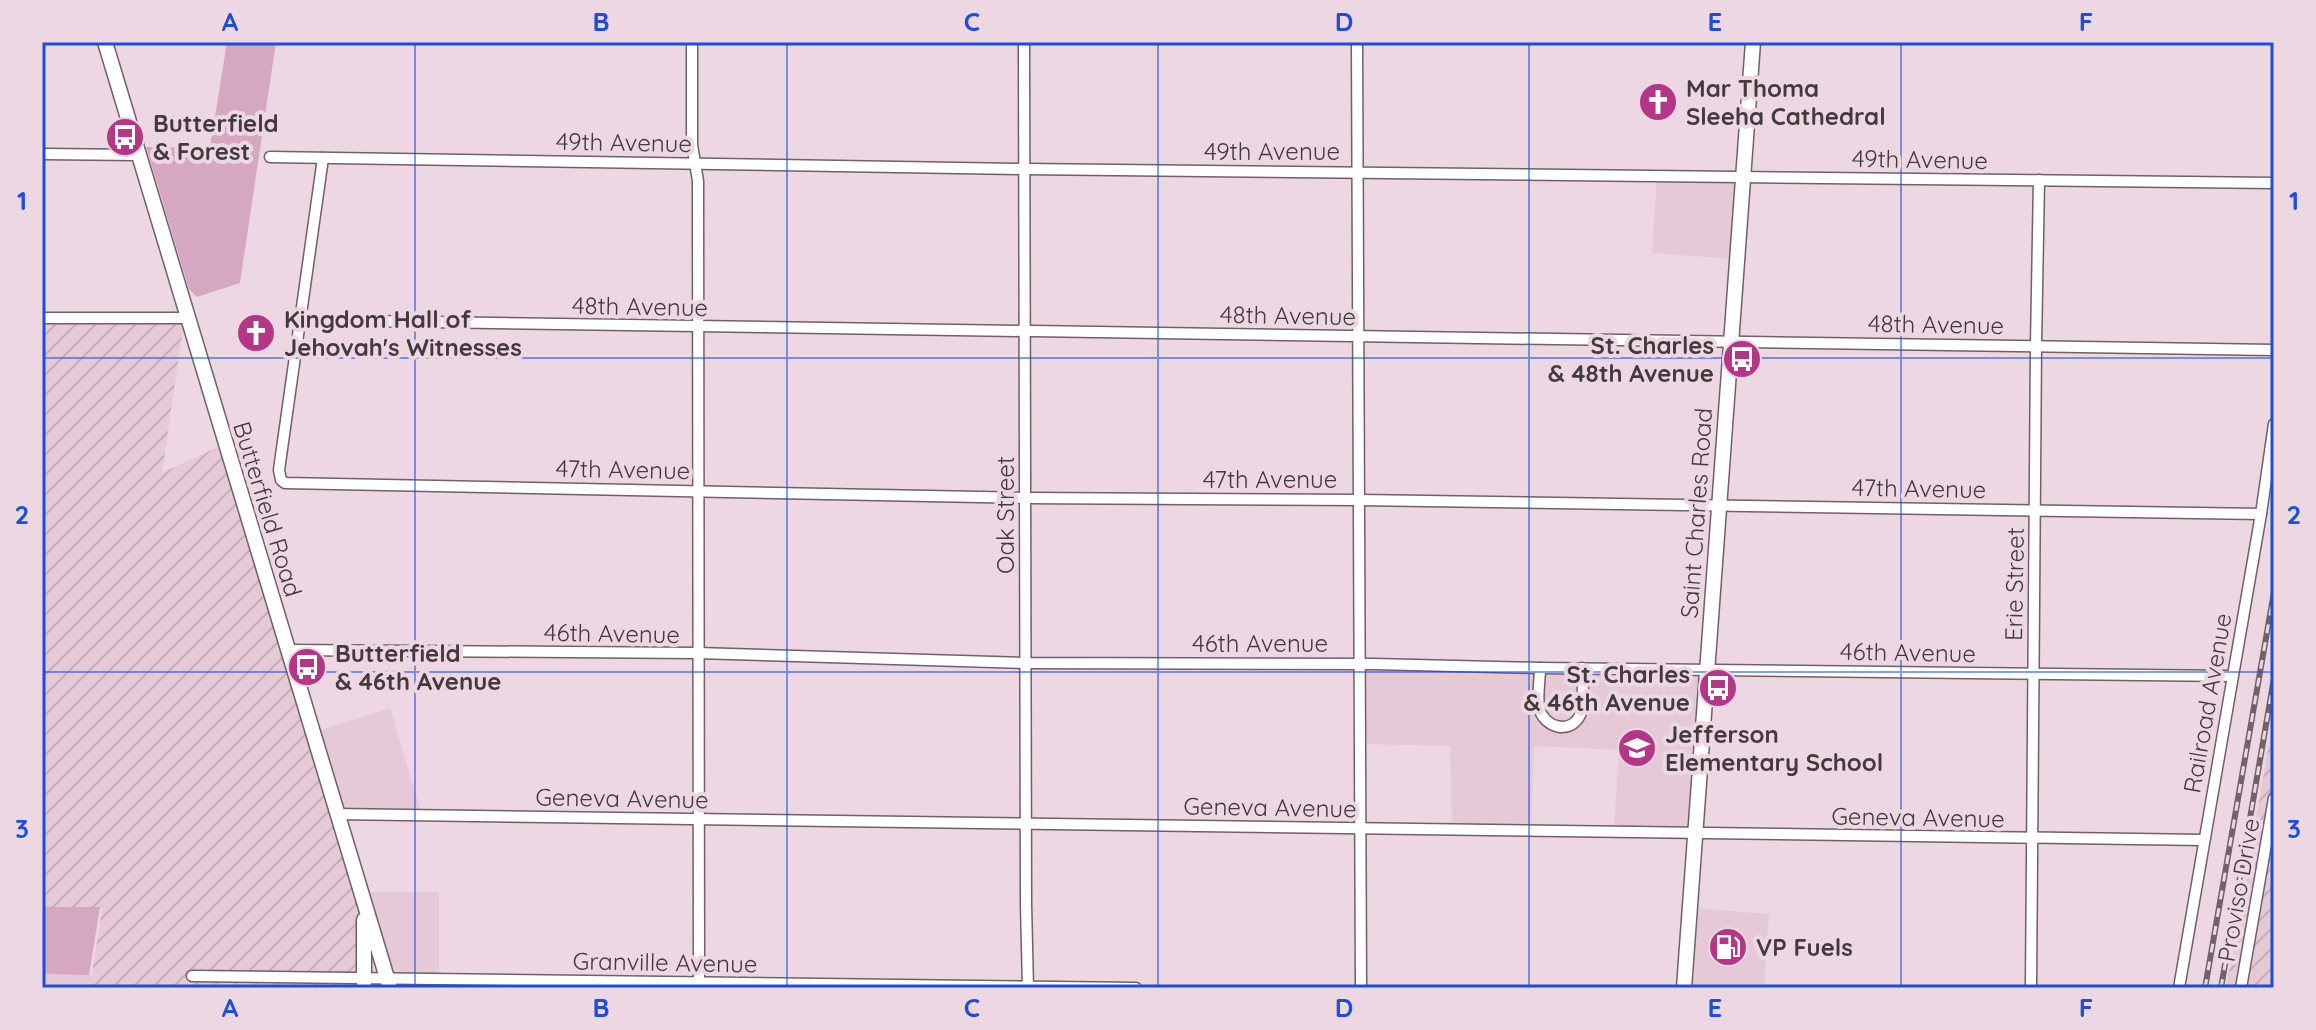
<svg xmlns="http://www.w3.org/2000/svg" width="2316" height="1030" font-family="Quicksand,sans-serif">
  <defs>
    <pattern id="industrial-furrows" width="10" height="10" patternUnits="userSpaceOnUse" patternTransform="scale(2)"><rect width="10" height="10" fill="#e5c9d7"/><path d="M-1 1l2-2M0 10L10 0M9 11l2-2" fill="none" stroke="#c6adba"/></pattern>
  </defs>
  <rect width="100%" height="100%" fill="#ecd7e2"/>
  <!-- built -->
  <g fill="#e5c9d7">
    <path d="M 1657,179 L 1739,180 L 1734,259 L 1652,253 Z"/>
    <path d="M 1362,668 L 1704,672 L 1693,829 L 1614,828 L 1619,750 L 1534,746 L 1531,826 L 1452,826 L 1450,746 L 1362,744 Z"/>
    <path d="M 390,708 L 421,812 L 342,811 L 318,731 Z"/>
    <path d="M 365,892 L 439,892 L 439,977 L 537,978 L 537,988 L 392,988 Z"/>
    <path d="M 1691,908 L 1769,914 L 1764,988 L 1686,988 Z"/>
    <path d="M 42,974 L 92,975 L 90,988 L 42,988 Z"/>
  </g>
  <!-- industrial -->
  <g fill="url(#industrial-furrows)">
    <path d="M 184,321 L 162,473 L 222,445 L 363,908 L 363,988 L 90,988 L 102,908 L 42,907 L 42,322 Z"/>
    <path d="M 2274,716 L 2274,988 L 2226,988 Z"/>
  </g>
  <!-- green -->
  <g fill="#d6a7c0">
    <path d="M 227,42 L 276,42 L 240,283 L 197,297 L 189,289 L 146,147 L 210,148 Z"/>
    <path d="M 42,907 L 100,907 L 89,975 L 42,974 Z"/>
  </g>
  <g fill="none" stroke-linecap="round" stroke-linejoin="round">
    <!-- street casing -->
    <g stroke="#715f69" stroke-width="13">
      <g id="street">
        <path d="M 692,42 L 692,145 L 698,181 L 699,988"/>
        <path d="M 1024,42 L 1026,904 L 1028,988"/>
        <path d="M 1357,42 L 1361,988"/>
        <path d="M 42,154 L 138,155"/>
        <path d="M 270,157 L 1025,169 L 2274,183"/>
        <path d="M 323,158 L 279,470 L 281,480 L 285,483 L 1025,498 L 1359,500 L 2261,514"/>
        <path d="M 42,318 L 187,318"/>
        <path d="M 301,320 L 2274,350"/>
        <path d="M 287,650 L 697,653 L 1026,663 L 1374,664 L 1540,668 L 2232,676"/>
        <path d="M 1540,668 C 1540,680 1537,695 1539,707 C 1543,728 1572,736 1581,713 C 1585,701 1582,682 1582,668"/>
        <path d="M 336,814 L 2204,840"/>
        <path d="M 192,976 L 1136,988"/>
        <path d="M 2031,988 L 2036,345 L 2039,180"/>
        <path d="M 2179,988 L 2261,514 L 2274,424"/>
        <path d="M 2241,988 L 2274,798"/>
      </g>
    </g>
    <!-- secondary casing -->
    <g stroke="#715f69" stroke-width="17">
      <g id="secondary">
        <path d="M 105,42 L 390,988"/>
        <path d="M 364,988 L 364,920"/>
        <path d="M 1684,988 L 1753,42"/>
      </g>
    </g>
    <!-- street -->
    <use href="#street" stroke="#fff" stroke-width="10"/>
    <!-- secondary -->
    <use href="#secondary" stroke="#fff" stroke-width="14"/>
    <!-- rail casing -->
    <g stroke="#6e6368" stroke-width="6">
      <g id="rail">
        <path d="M 2205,988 L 2274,592"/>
        <path d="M 2221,988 L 2274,678"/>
      </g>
    </g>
    <!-- rail -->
    <use href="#rail" stroke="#ecd7e2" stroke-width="3" stroke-dasharray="9" stroke-linecap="butt"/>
  </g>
  <!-- grid -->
  <path fill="none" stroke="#1d4ed8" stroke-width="2" stroke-opacity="0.55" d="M 415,42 L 415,988M 787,42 L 787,988M 1158,42 L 1158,988M 1529,42 L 1529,988M 1901,42 L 1901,988M 42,358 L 2274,358M 42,672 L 2274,672"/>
  <!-- icons -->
  <defs>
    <g id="church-disc" transform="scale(2)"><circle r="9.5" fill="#b43787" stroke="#ecd7e2"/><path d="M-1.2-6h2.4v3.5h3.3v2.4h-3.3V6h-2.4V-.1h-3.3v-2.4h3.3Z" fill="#fff"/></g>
    <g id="bus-disc" transform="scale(2)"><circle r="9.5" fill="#b43787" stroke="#ecd7e2"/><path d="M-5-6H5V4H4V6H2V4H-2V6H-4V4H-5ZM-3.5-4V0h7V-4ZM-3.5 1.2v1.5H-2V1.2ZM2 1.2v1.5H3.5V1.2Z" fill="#fff"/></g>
    <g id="school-disc" transform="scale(2)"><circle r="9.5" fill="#b43787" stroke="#ecd7e2"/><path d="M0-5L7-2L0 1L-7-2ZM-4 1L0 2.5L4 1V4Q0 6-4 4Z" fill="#fff"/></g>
    <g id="fuel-disc" transform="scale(2)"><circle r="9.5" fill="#b43787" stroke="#ecd7e2"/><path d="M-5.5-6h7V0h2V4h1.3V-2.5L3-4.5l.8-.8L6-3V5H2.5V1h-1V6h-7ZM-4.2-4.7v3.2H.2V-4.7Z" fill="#fff"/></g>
  </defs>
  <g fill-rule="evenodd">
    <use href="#church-disc" x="1658" y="102"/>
    <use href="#bus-disc" x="125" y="137"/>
    <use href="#church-disc" x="256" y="333"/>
    <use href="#bus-disc" x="1742" y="359"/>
    <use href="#bus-disc" x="307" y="667"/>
    <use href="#bus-disc" x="1718" y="688"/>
    <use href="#school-disc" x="1637" y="748"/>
    <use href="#fuel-disc" x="1728" y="947"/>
  </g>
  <g text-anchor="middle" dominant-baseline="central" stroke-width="8" stroke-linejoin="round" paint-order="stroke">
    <!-- poi labels -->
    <g font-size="24" font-weight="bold" fill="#423a3e" stroke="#ecd7e2" text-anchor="start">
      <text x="1686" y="88">Mar Thoma<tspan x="1686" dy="28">Sleeha Cathedral</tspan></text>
      <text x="153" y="123">Butterfield<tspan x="153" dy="28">&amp; Forest</tspan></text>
      <text x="284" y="319">Kingdom Hall of<tspan x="284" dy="28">Jehovah's Witnesses</tspan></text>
      <text x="1714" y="345" text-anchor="end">St. Charles<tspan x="1714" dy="28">&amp; 48th Avenue</tspan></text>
      <text x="335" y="653">Butterfield<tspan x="335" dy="28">&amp; 46th Avenue</tspan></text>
      <text x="1690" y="674" text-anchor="end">St. Charles<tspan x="1690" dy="28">&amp; 46th Avenue</tspan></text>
      <text x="1665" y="734">Jefferson<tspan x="1665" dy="28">Elementary School</tspan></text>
      <text x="1756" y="947">VP Fuels</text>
    </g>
    <!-- street labels -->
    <g font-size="24" fill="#423a3e" stroke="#ecd7e2">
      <text transform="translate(624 142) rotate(1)">49th Avenue</text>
      <text x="1272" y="151">49th Avenue</text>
      <text transform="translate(1920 159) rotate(1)">49th Avenue</text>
      <text transform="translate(640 306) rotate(1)">48th Avenue</text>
      <text transform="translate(1288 315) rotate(1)">48th Avenue</text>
      <text transform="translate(1936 324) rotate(1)">48th Avenue</text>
      <text transform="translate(623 469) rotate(1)">47th Avenue</text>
      <text x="1270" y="479">47th Avenue</text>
      <text transform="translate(1919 488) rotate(1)">47th Avenue</text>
      <text transform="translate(268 509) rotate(73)">Butterfield Road</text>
      <text transform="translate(1696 513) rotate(-86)">Saint Charles Road</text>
      <text transform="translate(1005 515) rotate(-90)">Oak Street</text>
      <text transform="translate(2014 584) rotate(-89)">Erie Street</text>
      <text transform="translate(612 633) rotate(1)">46th Avenue</text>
      <text x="1260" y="643">46th Avenue</text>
      <text transform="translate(1908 652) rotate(1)">46th Avenue</text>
      <text transform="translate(2207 703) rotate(-80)">Railroad Avenue</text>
      <text transform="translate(622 798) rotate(1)">Geneva Avenue</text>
      <text transform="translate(1270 807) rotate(1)">Geneva Avenue</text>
      <text transform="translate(1918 817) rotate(1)">Geneva Avenue</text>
      <text transform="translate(2238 890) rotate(-80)">Proviso Drive</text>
      <text transform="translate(665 962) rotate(1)">Granville Avenue</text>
    </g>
  </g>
  <!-- border -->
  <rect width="2316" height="1030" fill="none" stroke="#ecd7e2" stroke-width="88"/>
  <rect x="44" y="44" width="2228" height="942" fill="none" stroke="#1d4ed8" stroke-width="3"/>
  <g font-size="26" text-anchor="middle" font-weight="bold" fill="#1d4ed8">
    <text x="230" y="31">A</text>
    <text x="601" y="31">B</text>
    <text x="972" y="31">C</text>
    <text x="1344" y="31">D</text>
    <text x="1715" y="31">E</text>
    <text x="2086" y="31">F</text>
    <text x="22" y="210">1</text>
    <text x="2294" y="210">1</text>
    <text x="22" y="524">2</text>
    <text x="2294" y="524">2</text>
    <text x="22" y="838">3</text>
    <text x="2294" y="838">3</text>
    <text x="230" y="1017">A</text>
    <text x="601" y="1017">B</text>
    <text x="972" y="1017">C</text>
    <text x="1344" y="1017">D</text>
    <text x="1715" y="1017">E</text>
    <text x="2086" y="1017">F</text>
  </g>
</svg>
